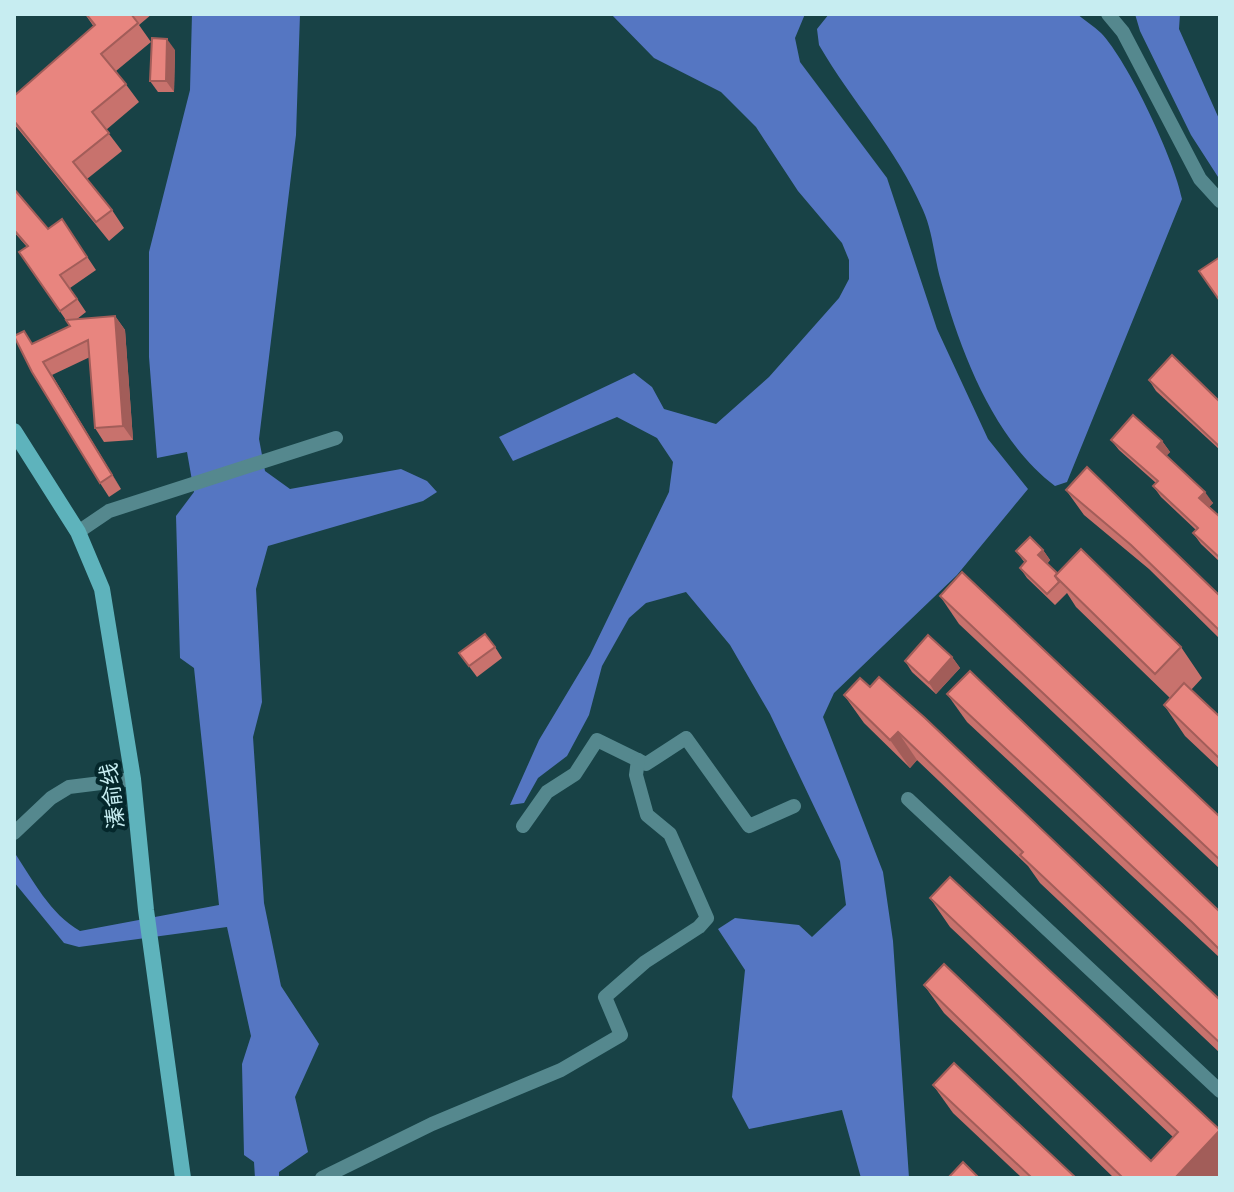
<svg xmlns="http://www.w3.org/2000/svg" width="1234" height="1192" font-family="Mulish,'Noto Sans SC',sans-serif">
  <rect width="100%" height="100%" fill="#184246"/>
  <!-- water -->
  <g fill="#5576c2">
    <path d="M 192,14 L 300,14 L 296,135 L 259,439 L 265,471 L 290,489 L 401,469 L 427,481 L 437,492 L 423,501 L 268,546 L 256,589 L 262,702 L 253,737 L 264,903 L 281,986 L 319,1044 L 295,1097 L 308,1152 L 279,1172 L 279,1178 L 255,1178 L 254,1162 L 244,1155 L 242,1064 L 251,1036 L 227,927 L 79,947 L 64,943 L 14,882 L 14,852 C 33,880 50,914 80,931 L 219,905 L 194,668 L 180,658 L 176,516 L 194,492 L 187,452 L 157,458 L 149,357 L 149,252 L 190,90 Z"/>
    <path d="M 611,14 L 805,14 L 795,38 L 800,62 L 887,178 L 937,329 L 988,439 L 1028,489 L 957,575 L 834,693 L 823,717 L 883,872 L 893,941 L 909,1178 L 861,1178 L 842,1110 L 749,1129 L 732,1097 L 745,970 L 718,929 L 735,918 L 799,925 L 812,937 L 846,905 L 840,861 L 770,714 L 730,645 L 686,592 L 646,603 L 629,618 L 602,666 L 589,715 L 567,756 L 538,778 L 524,803 L 510,805 L 539,740 L 590,655 L 669,492 L 673,462 L 657,438 L 617,417 L 513,461 L 499,437 L 634,373 L 652,387 L 664,409 L 716,424 L 769,377 L 839,298 L 849,279 L 849,260 L 842,243 L 798,191 L 756,127 L 721,92 L 654,58 Z"/>
    <path d="M 829,14 L 1077,14 C 1084,20 1094,26 1101,33 C 1128,61 1175,161 1182,199 L 1067,482 L 1055,486 C 994,440 961,353 941,281 C 934,258 933,232 923,210 C 897,149 852,102 819,45 L 817,29 Z"/>
    <path d="M 1135,14 L 1180,14 L 1179,29 L 1220,121 L 1220,180 L 1191,135 L 1140,31 Z"/>
  </g>
  <g fill="none" stroke-linecap="round" stroke-linejoin="round">
    <!-- street -->
    <g stroke="#55888e" stroke-width="14">
      <path d="M 1108,14 L 1123,32 L 1200,179 L 1220,201"/>
      <path d="M 78,532 L 109,511 L 336,438"/>
      <path d="M 908,799 L 1220,1091"/>
      <path d="M 523,826 L 547,792 L 575,774 L 597,740 L 646,764 L 686,738 L 749,826 L 794,806"/>
      <path d="M 14,833 L 51,798 L 69,787 L 133,779"/>
      <path d="M 322,1178 L 432,1124 L 561,1070 L 621,1035 L 605,997 L 645,962 L 699,927 L 707,918 L 670,834 L 647,815 L 636,775 L 638,760"/>
    </g>
    <!-- secondary -->
    <path stroke="#5eb3bc" stroke-width="16" d="M 14,431 L 78,532 L 102,589 L 133,779 L 146,910 L 183,1178"/>
  </g>
  <!-- wall -->
  <g fill="#c8726d">
    <path d="M 85,14 L 152,14 L 139,25 L 151,42 L 116,71 L 139,102 L 106,130 L 122,151 L 87,179 L 112,210 L 124,228 L 109,241 L 14,124 L 14,96 L 94,27 Z"/>
    <path d="M 175,50 L 174,92 L 158,92 L 150,81 Z"/>
    <path d="M 14,189 L 48,229 L 62,219 L 96,270 L 70,288 L 86,312 L 77,319 L 115,316 L 125,330 L 133,440 L 104,442 L 95,428 L 90,357 L 52,375 L 121,489 L 109,497 L 100,483 L 33,344 L 70,326 L 19,252 L 27,247 L 14,232 Z"/>
    <path d="M 1149,380 L 1220,402 L 1220,450 L 1156,391 Z"/>
    <path d="M 1111,440 L 1162,441 L 1170,452 L 1166,456 L 1213,503 L 1209,507 L 1220,517 L 1220,562 L 1201,544 L 1193,533 L 1196,530 L 1161,497 L 1153,486 L 1156,483 L 1119,450 Z"/>
    <path d="M 1066,490 L 1220,596 L 1220,639 L 1149,569 L 1084,515 Z"/>
    <path d="M 1043,550 L 1050,560 L 1047,564 L 1057,573 L 1181,647 L 1202,678 L 1191,690 L 1220,717 L 1220,769 L 1185,736 L 1164,705 L 1170,698 L 1076,607 L 1067,593 L 1055,605 L 1027,578 L 1020,568 L 1025,563 L 1016,551 Z"/>
    <path d="M 940,596 L 1220,817 L 1220,869 L 959,624 Z"/>
    <path d="M 495,647 L 502,658 L 477,677 L 459,653 Z"/>
    <path d="M 952,657 L 960,668 L 936,694 L 912,672 L 905,661 Z"/>
    <path d="M 860,678 L 1220,1000 L 1220,1053 L 1040,883 L 1028,866 L 917,760 L 910,768 L 864,723 L 844,695 Z"/>
    <path d="M 947,694 L 1220,912 L 1220,958 L 967,722 Z"/>
    <path d="M 950,877 L 1220,1178 L 1114,1178 L 944,1013 L 924,985 L 1151,1161 L 1173,1137 L 950,927 L 930,898 Z"/>
    <path d="M 933,1085 L 1076,1178 L 1022,1178 L 953,1113 Z"/>
  </g>
  <!-- shaded-wall -->
  <g fill="#a25d59">
    <path d="M 167,39 L 175,50 L 174,92 L 166,81 Z"/>
    <path d="M 115,316 L 125,330 L 133,440 L 123,426 Z"/>
    <path d="M 43,362 L 52,375 L 121,489 L 112,475 Z"/>
    <path d="M 1162,441 L 1170,452 L 1164,458 L 1157,447 Z"/>
    <path d="M 1205,492 L 1213,503 L 1207,509 L 1199,498 Z"/>
    <path d="M 1043,550 L 1050,560 L 1046,565 L 1038,555 Z"/>
    <path d="M 952,657 L 960,668 L 936,694 L 929,683 Z"/>
    <path d="M 898,732 L 917,760 L 910,768 L 890,740 Z"/>
    <path d="M 1220,1130 L 1220,1178 L 1175,1178 Z"/>
  </g>
  <!-- building -->
  <g fill="#e8857f" stroke="#a25d59" stroke-width="2">
    <path d="M 86,14 L 131,14 L 138,23 L 101,54 L 126,84 L 92,112 L 109,133 L 73,162 L 112,210 L 96,222 L 14,121 L 14,96 L 95,25 Z"/>
    <path d="M 152,38 L 167,39 L 166,81 L 150,81 Z"/>
    <path d="M 14,189 L 48,229 L 62,219 L 87,257 L 60,275 L 77,299 L 60,311 L 19,252 L 28,246 L 14,230 Z"/>
    <path d="M 1220,257 L 1220,301 L 1199,271 Z"/>
    <path d="M 115,316 L 123,426 L 95,428 L 88,340 L 43,362 L 112,475 L 100,483 L 32,372 L 14,336 L 24,331 L 32,344 L 70,326 L 66,320 Z"/>
    <path d="M 1172,355 L 1220,402 L 1220,447 L 1149,380 Z"/>
    <path d="M 1133,415 L 1162,441 L 1157,447 L 1205,492 L 1199,498 L 1220,517 L 1220,558 L 1193,533 L 1198,528 L 1153,486 L 1158,481 L 1111,440 Z"/>
    <path d="M 1087,467 L 1220,596 L 1220,631 L 1131,545 L 1066,490 Z"/>
    <path d="M 1030,537 L 1043,550 L 1038,555 L 1057,573 L 1055,576 L 1059,582 L 1047,594 L 1020,568 L 1026,561 L 1016,551 Z"/>
    <path d="M 1081,549 L 1181,647 L 1155,674 L 1055,576 Z"/>
    <path d="M 962,572 L 1220,817 L 1220,860 L 940,596 Z"/>
    <path d="M 485,634 L 495,647 L 469,666 L 459,653 Z"/>
    <path d="M 928,635 L 952,657 L 929,683 L 905,661 Z"/>
    <path d="M 970,671 L 1220,912 L 1220,950 L 1192,922 L 947,694 Z"/>
    <path d="M 879,677 L 925,718 L 1220,1000 L 1220,1043 L 1020,855 L 1023,852 L 898,732 L 890,740 L 844,695 L 860,678 L 870,687 Z"/>
    <path d="M 1184,683 L 1220,717 L 1220,759 L 1164,705 Z"/>
    <path d="M 950,877 L 1220,1130 L 1175,1178 L 1123,1178 L 924,985 L 944,964 L 1151,1161 L 1178,1132 L 930,898 Z"/>
    <path d="M 954,1063 L 1076,1178 L 1032,1178 L 933,1085 Z"/>
    <path d="M 963,1162 L 979,1178 L 948,1178 Z"/>
  </g>
  <g text-anchor="middle" dominant-baseline="central" stroke-width="8" stroke-linejoin="round" paint-order="stroke">
    <!-- street labels -->
    <g font-size="22" fill="#c7edf1" stroke="#04272b">
      <text transform="translate(112 796) rotate(-97)">溱俞线</text>
    </g>
  </g>
  <!-- border -->
  <rect width="1234" height="1192" fill="none" stroke="#c7edf1" stroke-width="32"/>
</svg>
